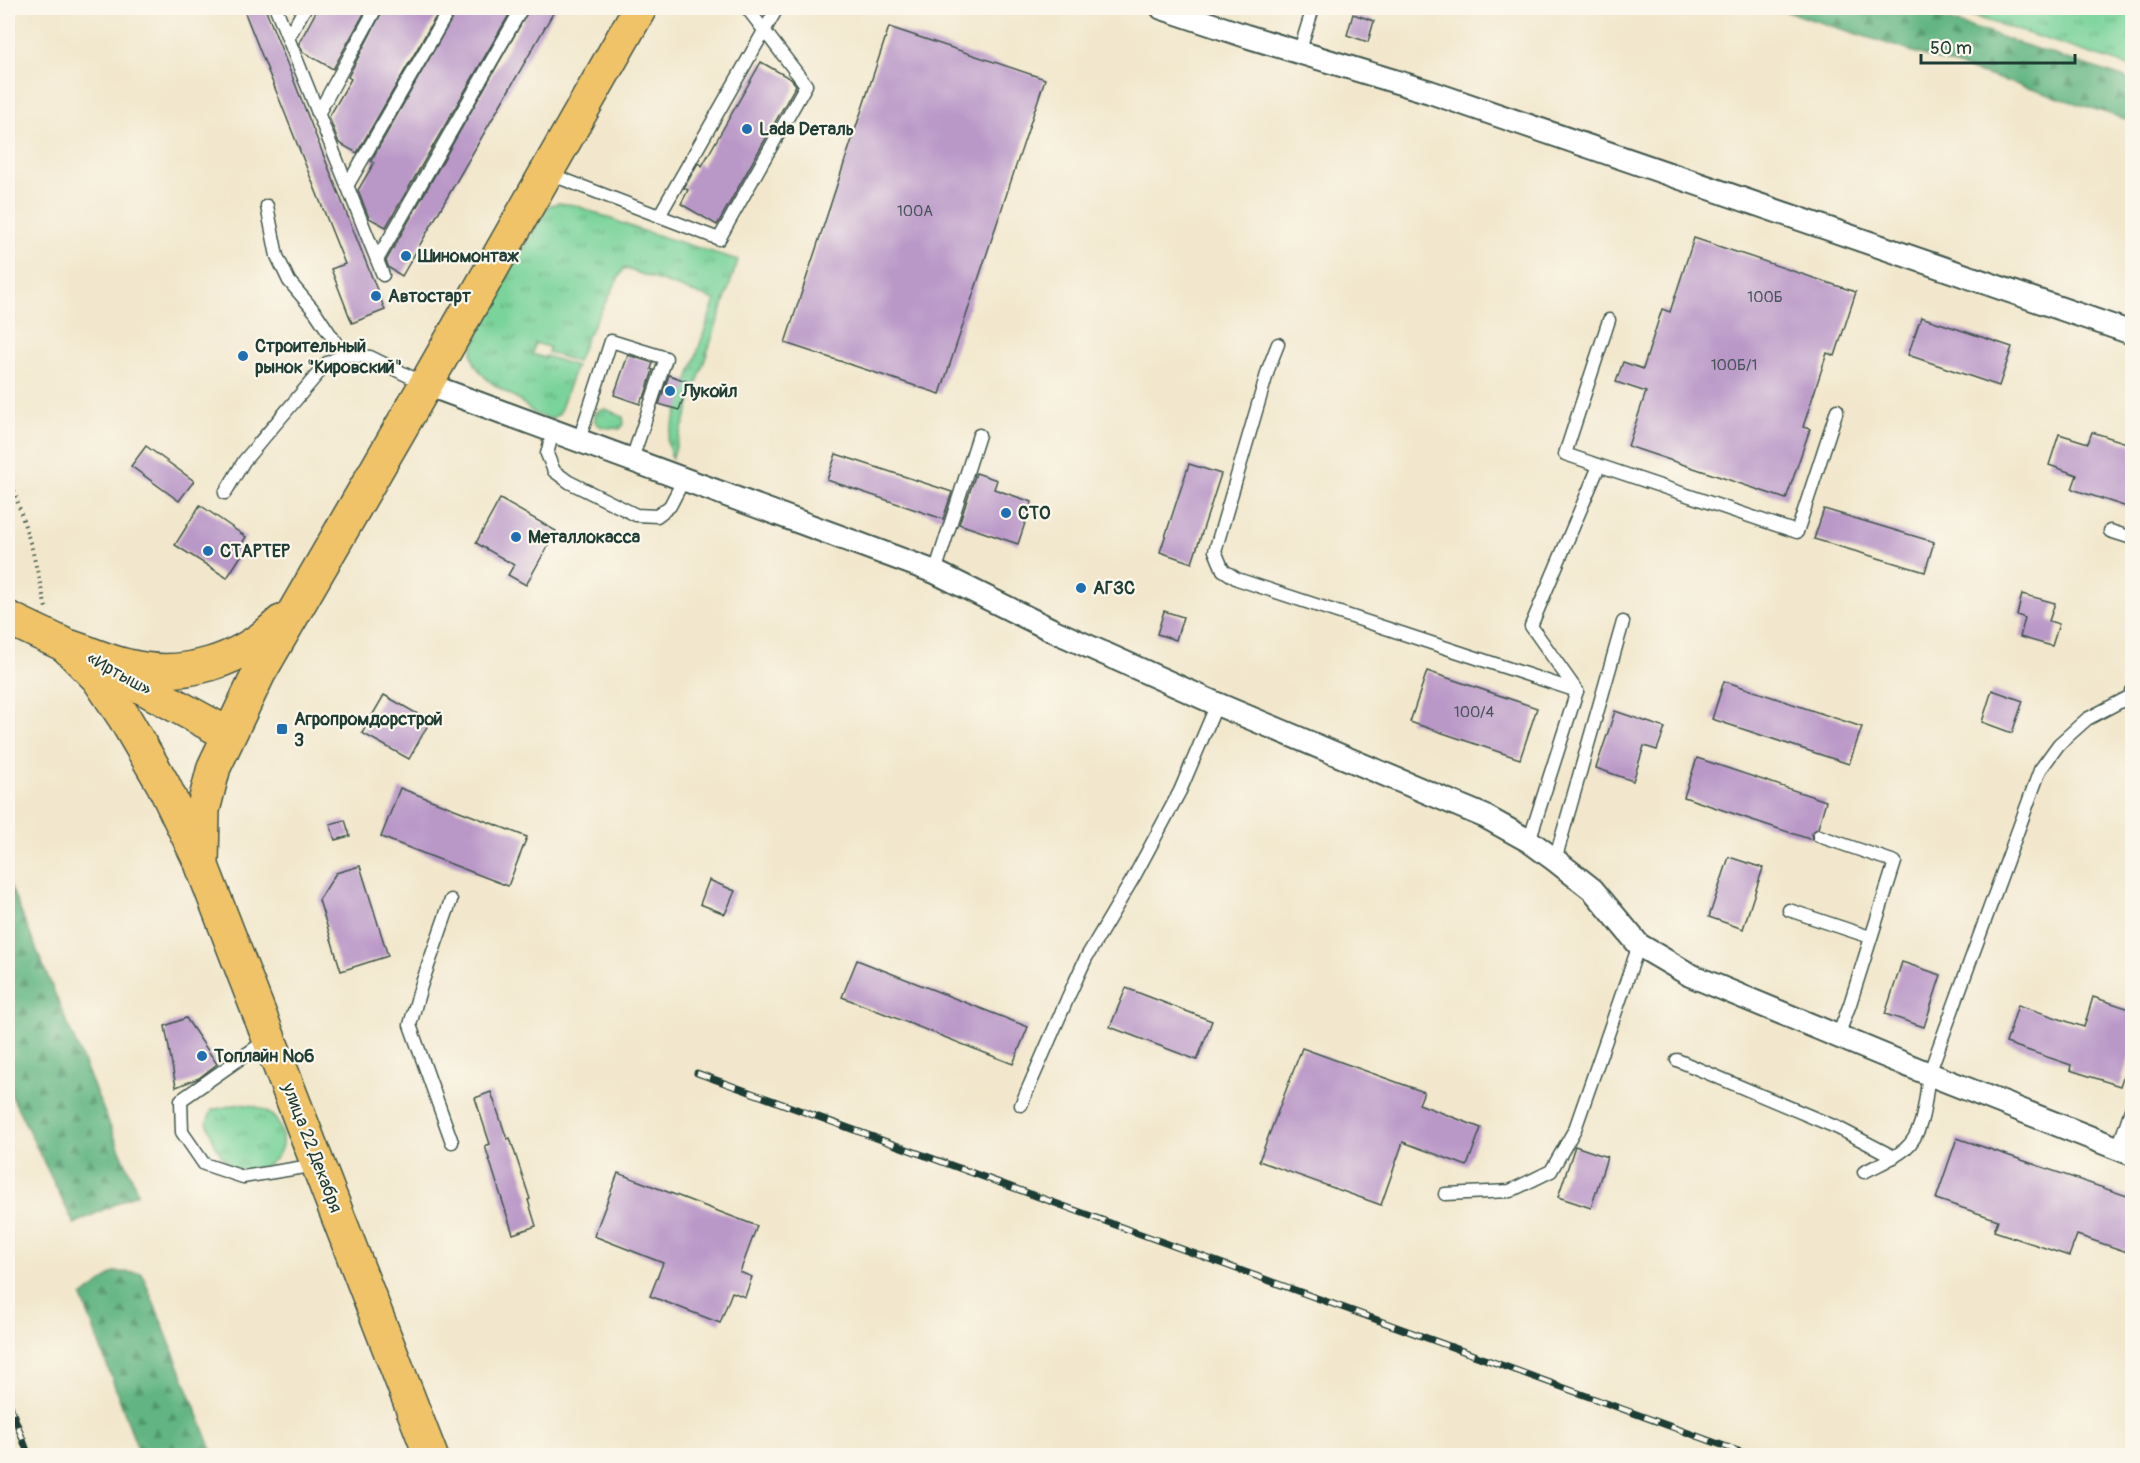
<svg xmlns="http://www.w3.org/2000/svg" width="2140" height="1463" font-family="Pangolin,sans-serif">
  <defs>
    <pattern id="grass-tufts" width="24" height="20" patternUnits="userSpaceOnUse" patternTransform="scale(1.5)"><rect width="24" height="20" fill="#79d39a"/><path d="M3 7l-1-3M5 7V3M7 7l1-3M15 17l-1-3M17 17v-4M19 17l1-3" fill="none" stroke="#63ac7e"/></pattern>
    <pattern id="forest-firs" width="22" height="20" patternUnits="userSpaceOnUse" patternTransform="scale(1.5)"><rect width="22" height="20" fill="#62b582"/><path d="M5 1l3.5 6h-7zM16 11l3.5 6h-7z" fill="#50946b"/></pattern>
  </defs>
  <rect width="100%" height="100%" fill="#fbf7ec"/>
  <filter id="ink" filterUnits="userSpaceOnUse"><feTurbulence type="fractalNoise" baseFrequency=".0167" numOctaves="2"/><feDisplacementMap in="SourceGraphic" scale="12" xChannelSelector="R" yChannelSelector="G"/><feConvolveMatrix kernelMatrix="1 2 1 2 8 2 1 2 1" color-interpolation-filters="sRGB"/></filter>
  <filter id="wash" filterUnits="userSpaceOnUse"><feTurbulence type="fractalNoise" baseFrequency=".008" numOctaves="4" result="noise"/><feDisplacementMap in="SourceGraphic" scale="24" xChannelSelector="R" yChannelSelector="G"/><feGaussianBlur stdDeviation="1.35" result="paint"/><feColorMatrix in="noise" values="0 0 0 0 0 0 0 0 0 0 0 0 0 0 0 0 0 1.4 0 .05"/><feComposite in="paint" operator="in"/></filter>
  <g filter="url(#wash)">
    <rect width="100%" height="100%" fill="#f2e7cc"/>
    <!-- grass -->
    <g fill="url(#grass-tufts)" stroke="#4c8867" stroke-width="1.5">
      <path d="M 1948,8 L 2132,8 L 2132,67 Z"/>
      <path d="M 558,203 L 575,205 L 637,229 L 738,260 L 672,459 L 667,441 L 715,300 L 624,268 L 586,339 L 577,362 L 548,352 L 549,347 L 535,343 L 532,354 L 545,358 L 546,356 L 576,366 L 559,414 L 551,419 C 546,417 538,416 534,413 C 527,409 523,402 516,398 C 500,389 474,375 472,354 C 471,334 535,229 548,206 Z"/>
      <path d="M 606,409 L 623,417 L 624,424 L 620,429 L 602,427 L 595,422 L 595,414 L 599,410 Z"/>
      <path d="M 239,1104 C 249,1105 258,1106 266,1111 C 286,1123 289,1153 267,1165 C 263,1167 257,1167 253,1168 C 245,1170 239,1171 231,1166 C 218,1156 212,1137 207,1122 L 212,1110 Z"/>
    </g>
    <!-- forest -->
    <g fill="url(#forest-firs)" stroke="#40795b" stroke-width="1.5">
      <path d="M 1775,8 L 1912,8 L 2132,80 L 2132,121 Z"/>
      <path d="M 8,881 L 138,1193 L 74,1224 L 8,1088 Z"/>
      <path d="M 115,1272 L 142,1273 L 214,1455 L 140,1455 L 82,1297 Z"/>
    </g>
    <g id="blocks">
      <!-- building -->
      <g fill="#b997c7">
        <path d="M 243,8 L 265,8 L 385,310 L 352,323 L 331,269 L 345,264 Z"/>
        <path d="M 318,8 L 367,8 L 333,69 L 303,52 L 299,43 Z"/>
        <path d="M 384,8 L 441,8 L 357,153 L 339,143 L 329,117 L 351,79 L 348,77 Z"/>
        <path d="M 458,8 L 513,8 L 386,227 L 369,218 L 358,190 L 374,163 L 371,161 Z"/>
        <path d="M 530,8 L 556,8 L 402,276 L 389,268 L 386,261 Z"/>
        <path d="M 1353,14 L 1374,21 L 1368,42 L 1347,35 Z"/>
        <path d="M 889,27 L 1045,79 L 940,394 L 785,343 Z"/>
        <path d="M 761,62 L 791,79 L 796,85 L 717,225 L 681,204 L 688,190 L 684,188 L 698,163 L 702,166 Z"/>
        <path d="M 1694,238 L 1856,292 L 1835,356 L 1827,353 L 1803,427 L 1810,429 L 1786,499 L 1628,446 L 1646,392 L 1616,382 L 1623,362 L 1643,369 L 1662,309 L 1670,312 Z"/>
        <path d="M 1921,317 L 2012,347 L 1999,386 L 1908,355 Z"/>
        <path d="M 628,355 L 653,363 L 651,369 L 653,370 L 644,398 L 642,398 L 640,404 L 614,395 Z"/>
        <path d="M 669,375 L 689,382 L 679,410 L 659,404 Z"/>
        <path d="M 2092,432 L 2133,445 L 2133,509 L 2072,489 L 2077,475 L 2049,465 L 2059,434 L 2088,443 Z"/>
        <path d="M 146,446 L 194,481 L 179,501 L 131,466 Z"/>
        <path d="M 836,454 L 952,492 L 943,519 L 827,480 Z"/>
        <path d="M 1189,464 L 1221,474 L 1192,563 L 1160,552 Z"/>
        <path d="M 976,473 L 997,480 L 994,489 L 1032,502 L 1018,544 L 959,524 Z"/>
        <path d="M 500,499 L 556,531 L 526,585 L 508,575 L 514,565 L 476,543 Z"/>
        <path d="M 200,505 L 246,537 L 236,553 L 241,556 L 227,578 L 175,545 Z"/>
        <path d="M 1824,509 L 1934,542 L 1925,572 L 1814,539 Z"/>
        <path d="M 2022,594 L 2055,603 L 2049,621 L 2059,624 L 2052,646 L 2020,637 L 2025,618 L 2017,615 Z"/>
        <path d="M 1164,611 L 1183,617 L 1176,640 L 1157,634 Z"/>
        <path d="M 1427,671 L 1537,708 L 1520,759 L 1410,722 Z"/>
        <path d="M 1724,681 L 1862,727 L 1849,764 L 1712,719 Z"/>
        <path d="M 1992,690 L 2023,701 L 2012,733 L 1982,722 Z"/>
        <path d="M 384,695 L 430,721 L 409,759 L 362,733 Z"/>
        <path d="M 1615,711 L 1665,728 L 1657,750 L 1644,746 L 1633,781 L 1596,768 Z"/>
        <path d="M 1697,758 L 1826,801 L 1818,828 L 1811,833 L 1812,840 L 1684,797 Z"/>
        <path d="M 400,788 L 527,837 L 508,886 L 381,837 Z"/>
        <path d="M 345,820 L 350,836 L 335,840 L 330,824 Z"/>
        <path d="M 1729,857 L 1763,868 L 1743,929 L 1709,917 Z"/>
        <path d="M 360,866 L 388,956 L 341,971 L 319,900 L 336,873 Z"/>
        <path d="M 709,880 L 735,891 L 725,914 L 700,904 Z"/>
        <path d="M 857,960 L 1028,1027 L 1013,1064 L 842,997 Z"/>
        <path d="M 1902,962 L 1941,975 L 1924,1027 L 1885,1014 Z"/>
        <path d="M 1126,988 L 1212,1021 L 1197,1060 L 1110,1027 Z"/>
        <path d="M 2093,997 L 2133,1010 L 2133,1047 L 2120,1086 L 2070,1070 L 2071,1065 L 2006,1043 L 2018,1005 L 2084,1027 Z"/>
        <path d="M 186,1018 L 217,1064 L 199,1078 L 176,1087 L 165,1026 Z"/>
        <path d="M 1302,1048 L 1424,1092 L 1419,1104 L 1481,1128 L 1467,1166 L 1403,1142 L 1381,1205 L 1259,1161 Z"/>
        <path d="M 491,1092 L 507,1139 L 510,1138 L 530,1199 L 528,1200 L 536,1226 L 513,1234 L 485,1146 L 490,1144 L 475,1098 Z"/>
        <path d="M 1957,1138 L 2133,1198 L 2133,1254 L 2077,1235 L 2069,1256 L 1994,1231 L 1998,1220 L 1936,1199 Z"/>
        <path d="M 1575,1146 L 1607,1157 L 1591,1208 L 1558,1197 Z"/>
        <path d="M 618,1173 L 757,1226 L 740,1272 L 752,1277 L 745,1297 L 732,1292 L 720,1323 L 650,1296 L 663,1263 L 594,1236 Z"/>
      </g>
    </g>
  </g>
  <g filter="url(#ink)">
    <use href="#blocks" fill-opacity="0" stroke="#3f564b" stroke-width="1.5"/>
    <g fill="none" stroke-linecap="round" stroke-linejoin="round">
      <!-- service casing -->
      <g stroke="#3f564b" stroke-width="15">
        <g id="service">
          <path d="M 276,8 L 383,275"/>
          <path d="M 288,38 L 305,8"/>
          <path d="M 1299,53 L 1313,8"/>
          <path d="M 318,114 L 376,8"/>
          <path d="M 547,173 L 719,239 L 806,85 L 747,8"/>
          <path d="M 347,186 L 450,8"/>
          <path d="M 267,206 L 277,256 L 289,281 L 316,313 L 344,355"/>
          <path d="M 659,216 L 776,10"/>
          <path d="M 377,260 L 522,8"/>
          <path d="M 1609,320 L 1565,454 L 1797,532 L 1837,410"/>
          <path d="M 1278,344 L 1269,367 L 1215,551 L 1223,570 L 1237,579 L 1577,691"/>
          <path d="M 553,431 L 547,454 L 554,471 L 569,482 L 636,515 L 657,516 L 670,506 L 684,479"/>
          <path d="M 579,440 L 611,341 L 666,358 L 632,459"/>
          <path d="M 225,493 L 244,461 L 327,363 L 344,355 L 370,357 L 425,384"/>
          <path d="M 2110,531 L 2132,538"/>
          <path d="M 935,572 L 979,435"/>
          <path d="M 1819,836 L 1895,862 L 1850,1004 L 1838,1036"/>
          <path d="M 1529,841 L 1577,691 L 1531,626 L 1599,466"/>
          <path d="M 1555,860 L 1623,622"/>
          <path d="M 451,900 L 421,986 L 410,1025 L 452,1142"/>
          <path d="M 1789,910 L 1870,937"/>
          <path d="M 268,1039 L 181,1100 L 182,1132 L 204,1164 L 243,1177 L 317,1165"/>
          <path d="M 1677,1060 L 1838,1128 L 1894,1157"/>
          <path d="M 1021,1105 L 1069,995 L 1086,958 L 1135,875 L 1180,791 L 1217,704"/>
          <path d="M 2118,1148 L 2132,1107"/>
          <path d="M 1864,1172 C 1878,1165 1893,1159 1905,1149 C 1925,1132 1925,1098 1929,1074 L 2040,770 L 2059,744 L 2087,719 L 2131,696 L 2132,691"/>
          <path d="M 1445,1194 L 1510,1191 L 1551,1171 L 1575,1129 L 1639,945"/>
        </g>
      </g>
      <!-- minor casing -->
      <g stroke="#3f564b" stroke-width="26">
        <g id="minor">
          <path d="M 1162,8 L 1246,36 L 1430,92 L 2132,333"/>
          <path d="M 426,384 L 935,572 L 1052,630 L 1217,704 L 1484,816 L 1529,841 L 1555,860 L 1593,890 L 1639,945 L 1690,975 L 1929,1074 L 2132,1154"/>
        </g>
      </g>
      <!-- primary casing -->
      <g stroke="#3f564b" stroke-width="36">
        <g id="primary">
          <path d="M 8,618 L 65,645 L 228,734"/>
          <path d="M 65,645 L 98,678 L 124,717 L 163,784 L 199,859"/>
          <path d="M 71,647 C 90,653 109,662 128,666 C 183,680 241,661 281,622"/>
          <path d="M 431,1456 L 202,866 L 203,810 L 214,767 L 259,673 L 426,384 L 640,8"/>
        </g>
      </g>
      <!-- path -->
      <path stroke="#3f564b" stroke-width="4" stroke-dasharray="1.5 4.5" stroke-linecap="butt" d="M 8,480 L 13,487 L 32,549 L 46,608"/>
      <!-- service -->
      <use href="#service" stroke="#fff" stroke-width="12"/>
      <!-- minor -->
      <use href="#minor" stroke="#fff" stroke-width="22"/>
      <!-- primary -->
      <use href="#primary" stroke="#f0c369" stroke-width="33"/>
      <!-- rail casing -->
      <g stroke="#1f3d34" stroke-width="7">
        <g id="rail">
          <path d="M 697,1073 L 1752,1456"/>
          <path d="M 8,1400 L 29,1456"/>
        </g>
      </g>
      <!-- rail -->
      <use href="#rail" stroke="#fbf7ec" stroke-width="4.5" stroke-dasharray="14" stroke-linecap="butt"/>
    </g>
  </g>
  <!-- markers -->
  <g fill="#1f6fb2" stroke="#fbf7ec" stroke-width="2">
    <circle cx="747" cy="129" r="6"/>
    <circle cx="406" cy="256" r="6"/>
    <circle cx="376" cy="296" r="6"/>
    <circle cx="243" cy="356" r="6"/>
    <circle cx="670" cy="391" r="6"/>
    <circle cx="1006" cy="513" r="6"/>
    <circle cx="516" cy="537" r="6"/>
    <circle cx="208" cy="551" r="6"/>
    <circle cx="1081" cy="588" r="6"/>
    <rect x="276" y="723" width="12" height="12" rx="3"/>
    <circle cx="202" cy="1056" r="6"/>
  </g>
  <g text-anchor="middle" dominant-baseline="central" stroke-width="4.5" stroke-linejoin="round" paint-order="stroke">
    <!-- number labels -->
    <g font-size="15" fill="#465459">
      <text x="915" y="211">100А</text>
      <text x="1765" y="297">100Б</text>
      <text x="1734" y="365">100Б/1</text>
      <text x="1474" y="712">100/4</text>
    </g>
    <!-- poi labels -->
    <g font-size="18" font-weight="bold" fill="#1f3d34" stroke="#fbf7ec" text-anchor="start">
      <text x="759" y="129">Lada Dеталь</text>
      <text x="418" y="256">Шиномонтаж</text>
      <text x="388" y="296">Автостарт</text>
      <text x="255" y="346">Строительный<tspan x="255" dy="21">рынок "Кировский"</tspan></text>
      <text x="682" y="391">Лукойл</text>
      <text x="1018" y="513">СТО</text>
      <text x="528" y="537">Металлокасса</text>
      <text x="220" y="551">СТАРТЕР</text>
      <text x="1093" y="588">АГЗС</text>
      <text x="294" y="719">Агропромдорстрой<tspan x="294" dy="21">3</tspan></text>
      <text x="214" y="1056">Топлайн №6</text>
    </g>
    <!-- street labels -->
    <g font-size="18" fill="#1f3d34" stroke="#fbf7ec">
      <text transform="translate(119 674) rotate(29)">«Иртыш»</text>
      <text transform="translate(312 1148) rotate(69)">улица 22 Декабря</text>
    </g>
  </g>
  <!-- margin -->
  <rect width="2140" height="1463" fill="none" stroke="#fbf7ec" stroke-width="30"/>
  <!-- scale -->
  <path d="M1921 54v9h154v-9" fill="none" stroke="#1f3d34" stroke-width="3"/>
  <text x="1930" y="54" font-size="18" fill="#1f3d34" stroke="#fbf7ec" stroke-width="4.5" paint-order="stroke">50 m</text>
</svg>
